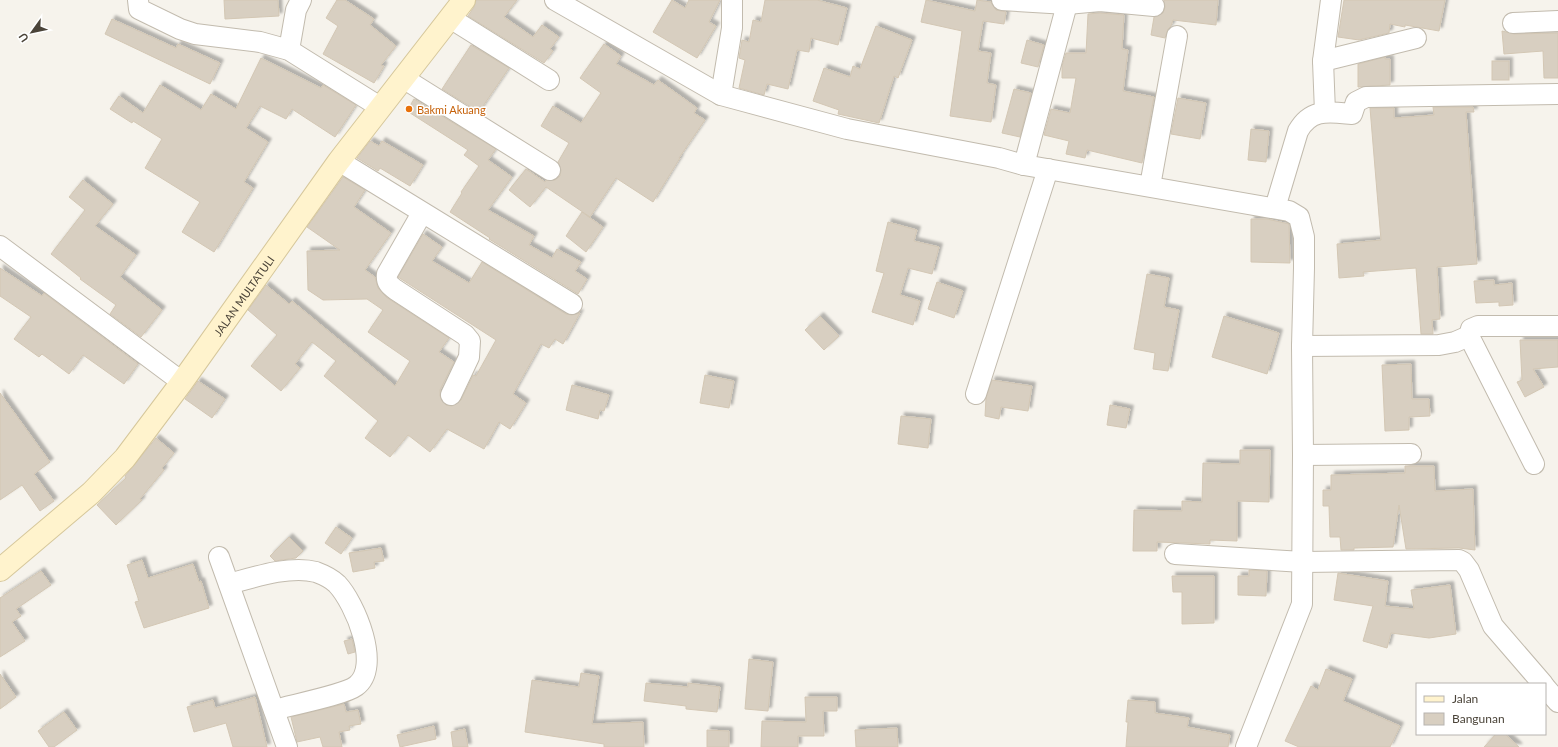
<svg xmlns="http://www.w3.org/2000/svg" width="1558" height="747" font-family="Lato,sans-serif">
  <defs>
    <filter id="shadow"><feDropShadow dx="3.5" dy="-3.5" stdDeviation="1" flood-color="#0004"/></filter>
  </defs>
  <rect width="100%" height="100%" fill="#f6f3ec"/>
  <!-- building -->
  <g fill="#d8cfc1" stroke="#d3c7b4" filter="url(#shadow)">
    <path d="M 224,0 L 278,0 L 279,16 L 225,19 Z"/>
    <path d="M 337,0 L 345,0 L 374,19 L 370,25 L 396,46 L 381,65 L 384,66 L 374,83 L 323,54 L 338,26 L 326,18 Z"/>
    <path d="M 476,0 L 517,0 L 504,17 L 533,37 L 542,25 L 559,37 L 550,49 L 553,51 L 544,63 L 468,16 L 474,7 Z"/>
    <path d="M 672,0 L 685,8 L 689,0 L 720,0 L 709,22 L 716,26 L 697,58 L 653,32 Z"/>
    <path d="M 765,0 L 817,0 L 847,8 L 838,45 L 811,38 L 809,52 L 797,50 L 788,89 L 767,84 L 764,95 L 739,88 L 745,60 L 739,58 L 742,40 L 749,42 L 753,20 L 761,22 Z"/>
    <path d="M 926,0 L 975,11 L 977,0 L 991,2 L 996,10 L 1006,12 L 1004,24 L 983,21 L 978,51 L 991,53 L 987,83 L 996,85 L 991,122 L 950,116 L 962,31 L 921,22 Z"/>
    <path d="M 1164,0 L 1218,0 L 1216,25 L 1173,20 L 1171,26 L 1168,29 L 1165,38 L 1151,35 L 1154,17 L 1163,13 L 1165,7 Z"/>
    <path d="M 1344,0 L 1445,0 L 1439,31 L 1405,25 L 1405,27 L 1390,24 L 1389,33 L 1359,40 L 1338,37 Z"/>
    <path d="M 1100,13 L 1124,15 L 1122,49 L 1128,50 L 1123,91 L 1154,97 L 1142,163 L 1087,150 L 1085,158 L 1066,154 L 1069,141 L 1044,135 L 1051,109 L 1070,113 L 1076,78 L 1062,78 L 1062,66 L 1066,53 L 1086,53 L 1088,14 Z"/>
    <path d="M 112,19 L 176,48 L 178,44 L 220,63 L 210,84 L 105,34 Z"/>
    <path d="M 876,26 L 912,40 L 898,78 L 894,76 L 879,123 L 838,114 L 839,110 L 813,101 L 824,68 L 850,77 L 853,66 L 860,69 Z"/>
    <path d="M 1502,31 L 1514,34 L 1558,33 L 1558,78 L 1544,78 L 1543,51 L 1504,54 Z"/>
    <path d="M 1027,40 L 1044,45 L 1038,67 L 1021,63 Z"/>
    <path d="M 604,44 L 621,56 L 616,64 L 654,85 L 658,80 L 697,108 L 694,113 L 705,120 L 679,158 L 680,158 L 653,202 L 616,178 L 590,217 L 546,187 L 530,207 L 509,190 L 526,169 L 545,182 L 546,180 L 555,180 L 560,176 L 561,170 L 558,162 L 569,143 L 541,126 L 553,106 L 581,123 L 601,93 L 580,78 Z"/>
    <path d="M 471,45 L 509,68 L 479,112 L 442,89 Z"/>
    <path d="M 1385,57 L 1385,59 L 1390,59 L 1390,85 L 1358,87 L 1358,64 Z"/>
    <path d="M 261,58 L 321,88 L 323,85 L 356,105 L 335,137 L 292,109 L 286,119 L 260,106 L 246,128 L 268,142 L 244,182 L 253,188 L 214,252 L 182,232 L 200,202 L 145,168 L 162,139 L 133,121 L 132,123 L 110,109 L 119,96 L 143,113 L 160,85 L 201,110 L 211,94 L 236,109 Z"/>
    <rect x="1492" y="61" width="17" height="19"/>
    <path d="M 1014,89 L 1031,93 L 1020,137 L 1002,133 Z"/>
    <path d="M 1178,98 L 1206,103 L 1200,139 L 1171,134 Z"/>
    <path d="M 414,99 L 496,149 L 488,160 L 512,177 L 488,210 L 534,236 L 529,245 L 552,258 L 557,249 L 581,262 L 575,271 L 587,279 L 578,294 L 489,239 L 490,238 L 450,212 L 462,193 L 461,192 L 479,166 L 464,155 L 468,150 L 407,111 Z"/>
    <path d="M 1433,107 L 1473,107 L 1474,112 L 1466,112 L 1477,264 L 1437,267 L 1440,319 L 1432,320 L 1433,334 L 1421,334 L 1416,268 L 1363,272 L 1364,276 L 1339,278 L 1337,244 L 1381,240 L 1370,108 L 1394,108 L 1394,118 L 1434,115 Z"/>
    <path d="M 1251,129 L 1269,131 L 1266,162 L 1248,160 Z"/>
    <path d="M 370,141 L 379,146 L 382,141 L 423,165 L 410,186 L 380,168 L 378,171 L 357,158 Z"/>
    <path d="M 343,177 L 365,190 L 354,207 L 391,233 L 365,270 L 375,277 L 378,288 L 386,297 L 449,338 L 439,352 L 454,362 L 440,390 L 440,396 L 446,405 L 452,406 L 461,400 L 473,375 L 476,376 L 496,340 L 398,277 L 423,234 L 442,247 L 432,261 L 469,283 L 482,262 L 566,314 L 572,315 L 580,313 L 563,344 L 555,339 L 549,348 L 541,344 L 513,394 L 526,403 L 510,429 L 499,422 L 484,449 L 447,429 L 430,452 L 408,435 L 390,457 L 365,438 L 378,421 L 324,376 L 336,361 L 312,342 L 295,364 L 300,368 L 281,391 L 251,366 L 277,335 L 248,310 L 266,285 L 289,304 L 292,301 L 395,386 L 410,361 L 368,332 L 383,310 L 367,299 L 323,300 L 308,290 L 307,251 L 340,250 L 307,227 Z"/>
    <path d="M 83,180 L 113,204 L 95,226 L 136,255 L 120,277 L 162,310 L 141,337 L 110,314 L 116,305 L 80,279 L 81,278 L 51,254 L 85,210 L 69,197 Z"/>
    <path d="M 582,212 L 603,227 L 586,252 L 566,236 Z"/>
    <path d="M 1251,219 L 1267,219 L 1289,224 L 1290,263 L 1251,262 Z"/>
    <path d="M 888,222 L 917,230 L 914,241 L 939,247 L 932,274 L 908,268 L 900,295 L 920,301 L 913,325 L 872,312 L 884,273 L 876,271 Z"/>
    <path d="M 0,268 L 42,296 L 44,293 L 138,364 L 124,384 L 83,355 L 69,374 L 42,354 L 39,357 L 14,339 L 31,317 L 0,296 Z"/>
    <path d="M 1147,274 L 1169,278 L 1164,307 L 1179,310 L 1168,371 L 1153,369 L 1155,353 L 1134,349 Z"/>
    <path d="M 1494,280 L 1494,285 L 1512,283 L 1513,305 L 1499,306 L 1499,302 L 1476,303 L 1474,281 Z"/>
    <path d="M 937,282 L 963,291 L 954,318 L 928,309 Z"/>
    <path d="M 820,316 L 839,336 L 824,350 L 805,330 Z"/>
    <path d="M 1224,316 L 1279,333 L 1267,374 L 1212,357 Z"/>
    <path d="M 1520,340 L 1558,340 L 1558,367 L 1533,369 L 1544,387 L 1525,397 L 1517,382 L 1522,380 Z"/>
    <path d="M 1411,364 L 1412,399 L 1429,399 L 1430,416 L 1409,417 L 1409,430 L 1385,431 L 1382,365 Z"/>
    <path d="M 705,375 L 734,381 L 729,408 L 700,403 Z"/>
    <path d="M 992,380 L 1032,386 L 1028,411 L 1001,407 L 999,419 L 985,416 L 986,398 Z"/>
    <path d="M 198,381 L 225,399 L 212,418 L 185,399 Z"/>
    <path d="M 572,385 L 609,395 L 604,411 L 600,410 L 598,419 L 566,410 Z"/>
    <path d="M 0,393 L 50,462 L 34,474 L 54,501 L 40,511 L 22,485 L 0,500 Z"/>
    <path d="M 1110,405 L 1130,409 L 1126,428 L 1107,425 Z"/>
    <path d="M 901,416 L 931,419 L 928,448 L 898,444 Z"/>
    <path d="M 156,438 L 174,453 L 162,468 L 164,470 L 140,499 L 142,500 L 116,525 L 97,505 L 126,478 L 125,476 Z"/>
    <path d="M 1240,450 L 1270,450 L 1269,502 L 1237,501 L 1237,541 L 1210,540 L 1210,544 L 1157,542 L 1157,551 L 1133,551 L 1134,510 L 1182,511 L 1182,501 L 1202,502 L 1203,463 L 1240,464 Z"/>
    <path d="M 1405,466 L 1434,466 L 1435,491 L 1473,489 L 1475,550 L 1459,548 L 1406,549 L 1399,505 L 1393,547 L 1354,548 L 1354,550 L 1341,550 L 1340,537 L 1330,537 L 1329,506 L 1323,506 L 1323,490 L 1331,490 L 1331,475 L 1405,473 Z"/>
    <path d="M 336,527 L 352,538 L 341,554 L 325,543 Z"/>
    <path d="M 289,537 L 303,551 L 296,558 L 275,561 L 270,556 Z"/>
    <path d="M 381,548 L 384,561 L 374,562 L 375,568 L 353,572 L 349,553 Z"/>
    <path d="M 142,560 L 148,578 L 193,564 L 199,582 L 201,581 L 209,608 L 144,628 L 135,602 L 139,601 L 127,565 Z"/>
    <path d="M 1249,570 L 1267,571 L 1266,596 L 1238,595 L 1238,576 L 1249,576 Z"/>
    <path d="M 41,571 L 51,585 L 16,609 L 21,616 L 12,622 L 25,641 L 0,657 L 0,598 Z"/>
    <path d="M 1338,573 L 1388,581 L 1385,606 L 1414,609 L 1411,590 L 1450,585 L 1456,634 L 1429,638 L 1391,633 L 1387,648 L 1363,641 L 1373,606 L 1334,600 Z"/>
    <path d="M 1172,576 L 1214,576 L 1214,623 L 1182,624 L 1182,592 L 1173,592 Z"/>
    <path d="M 352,639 L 355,652 L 348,654 L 344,641 Z"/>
    <path d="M 749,659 L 773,662 L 768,711 L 745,709 Z"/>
    <path d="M 1326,669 L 1352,679 L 1343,701 L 1400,726 L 1390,747 L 1299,747 L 1285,741 L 1311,686 L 1318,690 Z"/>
    <path d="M 581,673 L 599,676 L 592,724 L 643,722 L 644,747 L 604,747 L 604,744 L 525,732 L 532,680 L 579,687 Z"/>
    <path d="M 0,674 L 16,697 L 0,709 Z"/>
    <path d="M 646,683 L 688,687 L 688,683 L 720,687 L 717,712 L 686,709 L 686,706 L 644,701 Z"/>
    <path d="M 255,697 L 267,747 L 233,747 L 226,723 L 194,732 L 187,707 L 213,700 L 215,708 Z"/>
    <path d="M 805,697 L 837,697 L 837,711 L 823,711 L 824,736 L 798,736 L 798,747 L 761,747 L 762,721 L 806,722 Z"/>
    <path d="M 1128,700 L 1155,702 L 1155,713 L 1189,718 L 1187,727 L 1230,735 L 1228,747 L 1126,747 L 1128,722 L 1126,722 Z"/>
    <path d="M 344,704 L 346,712 L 358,710 L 361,724 L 349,726 L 350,730 L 339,732 L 342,747 L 323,747 L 320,737 L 297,742 L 291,717 Z"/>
    <path d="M 64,712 L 77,730 L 54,747 L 49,747 L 38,731 Z"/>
    <path d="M 434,726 L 436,739 L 400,747 L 397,735 Z"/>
    <path d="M 897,728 L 898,747 L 856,747 L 855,730 Z"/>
    <path d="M 465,729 L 468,747 L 453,747 L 451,732 Z"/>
    <path d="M 707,730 L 729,731 L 729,747 L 707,747 Z"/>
    <path d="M 1496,734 L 1505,734 L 1519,747 L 1484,747 Z"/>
  </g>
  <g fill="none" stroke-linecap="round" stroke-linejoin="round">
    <!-- minor casing -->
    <g stroke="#c2bbae" stroke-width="22">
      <g id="minor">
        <path d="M 138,0 L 139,9 L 180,29 L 195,34 L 260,42 L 289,50 L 380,107"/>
        <path d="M 555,0 L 721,95 L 847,129 L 999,158 L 1024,165 L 1289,211 L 1299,217 L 1304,237 L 1304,268 L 1302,346 L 1303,455 L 1302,604 L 1246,747"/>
        <path d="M 1002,0 L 1067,4 L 1100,1 L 1154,6"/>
        <path d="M 450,18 L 549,80"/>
        <path d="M 1513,23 L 1558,21"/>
        <path d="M 289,50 L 296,10 L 301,0"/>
        <path d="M 1323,61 L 1416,38"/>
        <path d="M 403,78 L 550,170"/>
        <path d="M 721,95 L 732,28 L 732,0"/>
        <path d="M 1325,112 L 1323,61 L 1331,0"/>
        <path d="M 339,161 L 572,304"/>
        <path d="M 1024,165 L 1067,4"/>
        <path d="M 1150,186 L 1177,36"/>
        <path d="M 1275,208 L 1298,131 C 1311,108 1329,112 1352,114 L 1356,102 L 1366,97 L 1558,94"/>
        <path d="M 422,213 L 387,274 C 386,282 389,285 396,290 L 465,335 L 470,341 L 469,357 L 451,395"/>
        <path d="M 0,246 L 182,382"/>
        <path d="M 1302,346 L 1439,345 L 1455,342 L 1469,336"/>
        <path d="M 976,394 L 1048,169"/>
        <path d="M 1303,455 L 1411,454"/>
        <path d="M 1534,464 L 1469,336 L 1471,329 L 1478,326 L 1558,326"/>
        <path d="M 1175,554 L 1303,562 L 1459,560 L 1463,562 L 1469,570 L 1493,626 L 1543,684"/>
        <path d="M 219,557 L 287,747"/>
        <path d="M 229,584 C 254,577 291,565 316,572 C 324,575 331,578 337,584 C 355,603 382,667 356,686 C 344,695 291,705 274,710"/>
        <path d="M 1545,687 L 1558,702"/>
      </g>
    </g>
    <!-- secondary casing -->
    <g stroke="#d6c79b" stroke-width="24">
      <g id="secondary">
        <path id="s1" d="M 0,570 L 91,493 L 125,458 L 182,382 L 339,161 L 464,0"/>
      </g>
    </g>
    <!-- minor -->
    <use href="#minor" stroke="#fff" stroke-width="20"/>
    <!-- secondary -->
    <use href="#secondary" stroke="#fff3cd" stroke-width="22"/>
  </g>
  <!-- markers -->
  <circle fill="#e8710a" stroke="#fff" stroke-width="1.5" cx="409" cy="109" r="4"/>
  <g text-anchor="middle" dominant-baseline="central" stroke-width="3" stroke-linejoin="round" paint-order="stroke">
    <!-- food labels -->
    <g font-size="11" fill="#c56008" stroke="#fff" text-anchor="start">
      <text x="417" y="109">Bakmi Akuang</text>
    </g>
    <!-- street labels -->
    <g font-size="11" fill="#4b4439" stroke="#fff">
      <text stroke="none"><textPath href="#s1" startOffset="369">JALAN MULTATULI</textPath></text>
    </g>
  </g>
  <!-- legend -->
  <rect x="1416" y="683" width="130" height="52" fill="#ffffff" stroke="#b7b4b0"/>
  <rect x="1424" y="696" width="20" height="6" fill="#fff3cd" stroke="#b7b4b0"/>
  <text x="1452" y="703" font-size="12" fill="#4b4439">Jalan</text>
  <rect x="1424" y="713" width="20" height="12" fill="#d8cfc1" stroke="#b7b4b0"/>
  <text x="1452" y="723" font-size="12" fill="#4b4439">Bangunan</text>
  <!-- north arrow -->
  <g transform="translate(32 32) rotate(237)" stroke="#ffffff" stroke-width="3" paint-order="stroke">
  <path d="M0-3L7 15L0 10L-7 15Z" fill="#4b4439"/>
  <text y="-6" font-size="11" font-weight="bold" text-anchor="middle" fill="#4b4439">U</text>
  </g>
</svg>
